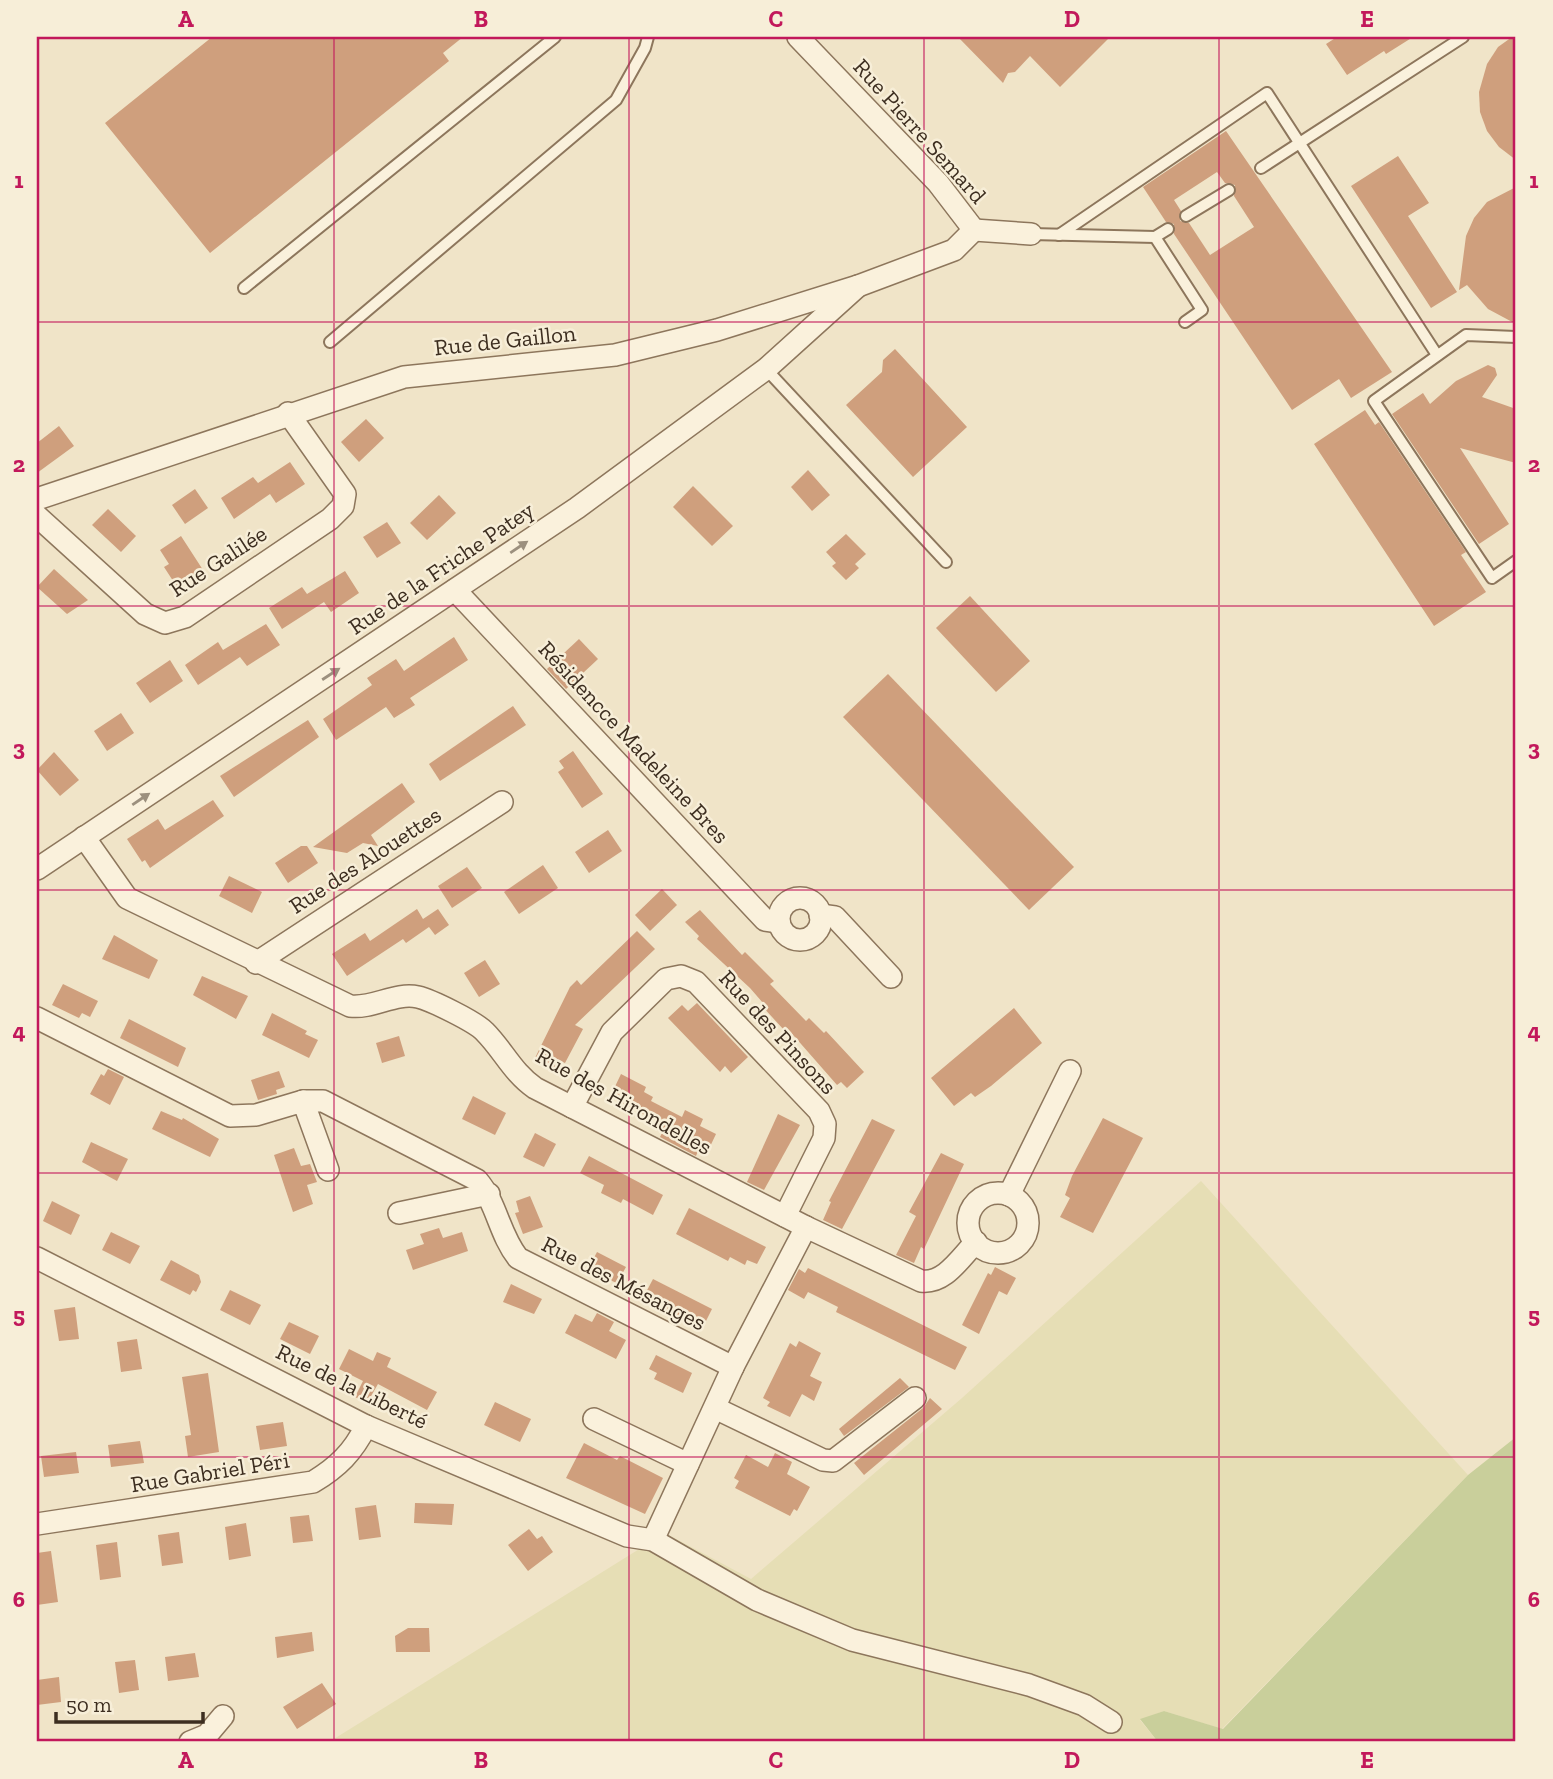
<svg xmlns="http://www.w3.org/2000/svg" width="1553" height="1779" font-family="'Zilla Slab',serif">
  <rect width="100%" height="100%" fill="#f0e4c8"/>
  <!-- farmland -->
  <path fill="#e6deb5" d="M 1201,1181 L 1468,1475 L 1222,1729 L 1164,1711 L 1140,1720 L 1158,1742 L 329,1742 L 665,1533 L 751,1579 L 962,1398 Z"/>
  <!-- green -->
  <path fill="#c9cf9b" d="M 1516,1437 L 1516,1742 L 1158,1742 L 1140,1719 L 1164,1711 L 1223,1729 L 1468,1475 Z"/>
  <!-- building -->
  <g fill="#cf9f7d" fill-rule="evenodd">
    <path d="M 212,37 L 463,37 L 443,53 L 449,61 L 210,253 L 105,123 Z"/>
    <path d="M 958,37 L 1110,37 L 1060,87 L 1030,56 L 1015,72 L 1008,73 L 1003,83 Z"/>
    <path d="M 1337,37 L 1413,37 L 1386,54 L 1384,51 L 1347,75 L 1326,44 Z"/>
    <path d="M 1512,37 L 1516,37 L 1516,160 L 1499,147 L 1487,131 L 1480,112 L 1479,92 L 1487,64 L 1498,47 Z"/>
    <path d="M 1226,131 L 1392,372 L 1351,398 L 1339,379 L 1292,410 L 1174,234 L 1174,224 L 1166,222 L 1143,187 ZM 1217,172 L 1225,183 L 1235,185 L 1234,196 L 1254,227 L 1210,255 L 1189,223 L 1180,221 L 1181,211 L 1174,200 Z"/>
    <path d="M 1398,156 L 1429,203 L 1408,216 L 1457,292 L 1431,308 L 1351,186 Z"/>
    <path d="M 1516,187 L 1516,324 L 1488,309 L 1467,285 L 1459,290 L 1466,236 L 1474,218 L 1487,202 Z"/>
    <path d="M 895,349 L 967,427 L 913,477 L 846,405 L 882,372 L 883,360 Z"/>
    <path d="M 1488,365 L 1495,368 L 1497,375 L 1482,397 L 1516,409 L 1516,463 L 1460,448 L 1509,524 L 1479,544 L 1392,414 L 1423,393 L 1430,404 L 1456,381 Z"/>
    <path d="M 1365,410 L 1375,425 L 1379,422 L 1466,552 L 1461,555 L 1486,592 L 1434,626 L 1314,444 Z"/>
    <path d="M 366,419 L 384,438 L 359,462 L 341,442 Z"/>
    <path d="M 59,426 L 74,446 L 37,473 L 37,443 Z"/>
    <path d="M 290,462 L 305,484 L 276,503 L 270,494 L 234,519 L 221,498 L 253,477 L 258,483 Z"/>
    <path d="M 808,470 L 830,495 L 812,511 L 791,487 Z"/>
    <path d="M 693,486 L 733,526 L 712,546 L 673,507 Z"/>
    <path d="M 195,489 L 208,508 L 185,524 L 172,505 Z"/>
    <path d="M 439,495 L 456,513 L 427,540 L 410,523 Z"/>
    <path d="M 108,509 L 136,536 L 121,552 L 92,525 Z"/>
    <path d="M 387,522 L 401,543 L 377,558 L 363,537 Z"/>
    <path d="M 846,534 L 866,554 L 855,564 L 859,568 L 846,580 L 832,566 L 836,563 L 826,552 Z"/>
    <path d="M 181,536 L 203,570 L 177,587 L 164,567 L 169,564 L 160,550 Z"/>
    <path d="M 54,569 L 88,600 L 67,614 L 37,587 Z"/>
    <path d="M 345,571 L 359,593 L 331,612 L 324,602 L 282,629 L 269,608 L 302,587 L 307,594 Z"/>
    <path d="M 970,596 L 1030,661 L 996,692 L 936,628 Z"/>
    <path d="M 266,624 L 280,645 L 247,666 L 240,657 L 198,685 L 185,665 L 218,642 L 223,650 Z"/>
    <path d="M 454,637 L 468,660 L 410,698 L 415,705 L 394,718 L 386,707 L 336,740 L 323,719 L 372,685 L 367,678 L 396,659 L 404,671 Z"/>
    <path d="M 579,639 L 598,659 L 566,689 L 547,669 Z"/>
    <path d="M 170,660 L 183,681 L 150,703 L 136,683 Z"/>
    <path d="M 888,674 L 1074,867 L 1029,910 L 843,717 Z"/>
    <path d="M 513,706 L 526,725 L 440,781 L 429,764 Z"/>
    <path d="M 121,713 L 134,733 L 107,751 L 94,731 Z"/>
    <path d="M 308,720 L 319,737 L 234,797 L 220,776 Z"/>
    <path d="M 573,751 L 603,794 L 582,808 L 558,772 L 564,768 L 559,761 Z"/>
    <path d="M 54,752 L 79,780 L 60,796 L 37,770 Z"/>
    <path d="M 402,783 L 415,802 L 371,835 L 378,846 L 363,843 L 347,853 L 313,847 Z"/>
    <path d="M 213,800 L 224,816 L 150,868 L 145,860 L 142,862 L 127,839 L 158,819 L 165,830 Z"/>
    <path d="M 608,830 L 622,851 L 589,873 L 575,852 Z"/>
    <path d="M 301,846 L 307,846 L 318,863 L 288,883 L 275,863 Z"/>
    <path d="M 543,865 L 558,888 L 519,914 L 504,892 Z"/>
    <path d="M 467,867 L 482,888 L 452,908 L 438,886 Z"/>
    <path d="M 229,876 L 262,892 L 252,913 L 219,896 Z"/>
    <path d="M 662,889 L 677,905 L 650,931 L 635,915 Z"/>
    <path d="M 417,909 L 423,919 L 438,909 L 449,925 L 435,935 L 429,927 L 406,943 L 403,939 L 347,976 L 332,954 L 365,933 L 370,941 Z"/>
    <path d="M 700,910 L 742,955 L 745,952 L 774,981 L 770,984 L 806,1021 L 809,1018 L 824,1033 L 826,1031 L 864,1072 L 847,1088 L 841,1082 L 837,1085 L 787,1028 L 784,1030 L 761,1005 L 763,1003 L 750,988 L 697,939 L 699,936 L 685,922 Z"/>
    <path d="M 637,931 L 655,949 L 575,1025 L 583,1029 L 565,1063 L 560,1061 L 556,1069 L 535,1058 L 570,987 L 577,980 L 581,985 Z"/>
    <path d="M 114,935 L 158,960 L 149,979 L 102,959 Z"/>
    <path d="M 485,960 L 500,984 L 479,997 L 464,973 Z"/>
    <path d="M 202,976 L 248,996 L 236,1019 L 193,995 Z"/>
    <path d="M 63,984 L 98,1001 L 90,1017 L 82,1013 L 79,1018 L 52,1005 Z"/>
    <path d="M 697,1003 L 748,1057 L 731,1073 L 725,1066 L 720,1072 L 668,1018 L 682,1005 L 688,1011 Z"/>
    <path d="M 1014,1008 L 1042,1043 L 991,1086 L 975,1097 L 971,1093 L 954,1106 L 931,1078 Z"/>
    <path d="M 272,1013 L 307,1031 L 305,1034 L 318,1040 L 309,1058 L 262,1035 Z"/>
    <path d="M 129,1019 L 186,1048 L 178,1067 L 120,1038 Z"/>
    <path d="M 399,1036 L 405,1056 L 382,1063 L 376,1043 Z"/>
    <path d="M 108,1069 L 124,1077 L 110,1105 L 90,1094 L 101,1074 L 104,1076 Z"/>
    <path d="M 279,1071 L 285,1087 L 276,1090 L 277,1094 L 258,1100 L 251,1080 Z"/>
    <path d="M 621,1074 L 646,1087 L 644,1092 L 653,1097 L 651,1101 L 682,1117 L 685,1110 L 703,1119 L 700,1126 L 716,1134 L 706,1155 L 698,1151 L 696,1156 L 660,1137 L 662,1133 L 654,1129 L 658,1122 L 610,1097 Z"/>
    <path d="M 473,1096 L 506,1113 L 495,1135 L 462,1119 Z"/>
    <path d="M 161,1111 L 182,1120 L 183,1118 L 219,1139 L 210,1157 L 152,1129 Z"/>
    <path d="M 778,1114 L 800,1125 L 764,1190 L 747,1182 Z"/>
    <path d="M 1103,1118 L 1143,1138 L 1093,1233 L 1060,1217 L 1070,1198 L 1065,1195 L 1072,1176 Z"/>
    <path d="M 872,1119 L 895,1130 L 842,1229 L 823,1220 L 831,1202 L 829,1201 Z"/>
    <path d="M 535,1133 L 556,1144 L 544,1167 L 523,1157 Z"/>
    <path d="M 91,1142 L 128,1159 L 117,1181 L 82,1162 Z"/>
    <path d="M 294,1148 L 301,1166 L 310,1164 L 317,1182 L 307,1185 L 313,1204 L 293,1212 L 274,1155 Z"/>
    <path d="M 941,1153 L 964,1164 L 924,1249 L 921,1247 L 914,1263 L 896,1255 L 916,1216 L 909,1212 Z"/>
    <path d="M 589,1156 L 663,1195 L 653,1215 L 623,1199 L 621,1203 L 601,1193 L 604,1185 L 580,1173 Z"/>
    <path d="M 530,1196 L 543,1227 L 523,1234 L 515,1213 L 519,1212 L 516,1201 Z"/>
    <path d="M 52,1201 L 80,1215 L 71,1235 L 43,1221 Z"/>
    <path d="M 689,1208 L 766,1247 L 757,1264 L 747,1260 L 745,1265 L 730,1257 L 728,1261 L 676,1234 Z"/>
    <path d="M 439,1228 L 443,1238 L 462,1232 L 468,1251 L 413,1270 L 406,1250 L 424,1244 L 420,1234 Z"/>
    <path d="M 111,1232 L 140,1246 L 130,1264 L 102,1250 Z"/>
    <path d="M 597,1252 L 626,1267 L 617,1283 L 587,1271 Z"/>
    <path d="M 171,1260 L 199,1275 L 201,1282 L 196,1292 L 193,1290 L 190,1295 L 160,1280 Z"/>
    <path d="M 995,1267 L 1016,1278 L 1007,1295 L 999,1291 L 979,1334 L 962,1325 L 988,1273 L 991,1275 Z"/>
    <path d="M 808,1268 L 967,1347 L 955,1370 L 836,1312 L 838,1307 L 808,1292 L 804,1299 L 788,1290 L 799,1269 L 805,1273 Z"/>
    <path d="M 653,1279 L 712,1309 L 703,1327 L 643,1298 Z"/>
    <path d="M 511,1284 L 542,1299 L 534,1314 L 503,1302 Z"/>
    <path d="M 230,1290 L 261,1305 L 250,1325 L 220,1310 Z"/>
    <path d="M 75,1307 L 79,1339 L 59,1341 L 54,1310 Z"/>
    <path d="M 597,1313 L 614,1322 L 609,1331 L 626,1340 L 616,1359 L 565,1333 L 575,1314 L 592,1322 Z"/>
    <path d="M 289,1322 L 319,1336 L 310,1354 L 280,1339 Z"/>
    <path d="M 137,1339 L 142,1369 L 121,1372 L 117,1342 Z"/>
    <path d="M 799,1341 L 821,1353 L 810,1376 L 822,1382 L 814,1401 L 802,1394 L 790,1417 L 767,1406 L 770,1402 L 763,1398 L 790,1343 L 796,1347 Z"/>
    <path d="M 349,1349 L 373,1361 L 377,1352 L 391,1358 L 387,1367 L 437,1392 L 427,1410 L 378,1384 L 367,1403 L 355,1397 L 363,1381 L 339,1369 Z"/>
    <path d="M 656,1355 L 692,1373 L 683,1393 L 654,1379 L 657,1373 L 649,1369 Z"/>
    <path d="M 208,1373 L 219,1452 L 188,1457 L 185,1436 L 191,1435 L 182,1377 Z"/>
    <path d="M 900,1378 L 909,1387 L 844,1436 L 839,1429 Z"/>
    <path d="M 930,1398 L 942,1409 L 864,1475 L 854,1463 L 923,1408 Z"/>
    <path d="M 495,1402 L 531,1419 L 520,1442 L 484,1425 Z"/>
    <path d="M 283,1422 L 287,1446 L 260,1450 L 256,1426 Z"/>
    <path d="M 140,1441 L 144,1463 L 111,1467 L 108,1445 Z"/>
    <path d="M 584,1443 L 617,1460 L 620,1456 L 663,1478 L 645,1514 L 566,1478 Z"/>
    <path d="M 76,1452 L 79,1473 L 44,1477 L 41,1456 Z"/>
    <path d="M 775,1453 L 792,1462 L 787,1474 L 810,1487 L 797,1511 L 794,1509 L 790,1516 L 735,1488 L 739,1481 L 734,1478 L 746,1455 L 768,1467 Z"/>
    <path d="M 415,1503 L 454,1504 L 452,1525 L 414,1523 Z"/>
    <path d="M 376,1505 L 381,1537 L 359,1540 L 355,1508 Z"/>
    <path d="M 309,1515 L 313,1541 L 293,1543 L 290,1517 Z"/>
    <path d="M 246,1523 L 251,1556 L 229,1560 L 225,1527 Z"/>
    <path d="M 529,1529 L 537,1539 L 542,1536 L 553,1552 L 528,1571 L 508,1545 Z"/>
    <path d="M 179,1532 L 183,1563 L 162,1566 L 158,1535 Z"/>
    <path d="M 117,1542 L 121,1577 L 100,1580 L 96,1545 Z"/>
    <path d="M 51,1551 L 58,1602 L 37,1605 L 37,1553 Z"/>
    <path d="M 408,1628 L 429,1628 L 430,1652 L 396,1652 L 395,1636 Z"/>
    <path d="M 312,1632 L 314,1651 L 277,1658 L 275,1637 Z"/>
    <path d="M 195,1653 L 199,1677 L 168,1681 L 165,1657 Z"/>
    <path d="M 135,1660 L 139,1690 L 119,1693 L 115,1662 Z"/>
    <path d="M 59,1677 L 61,1702 L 37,1705 L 37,1680 Z"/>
    <path d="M 322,1683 L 336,1704 L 297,1729 L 283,1707 Z"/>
  </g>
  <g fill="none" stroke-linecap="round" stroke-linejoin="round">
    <!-- lane casing -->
    <g stroke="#8d765c" stroke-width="14">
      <g id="lane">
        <path d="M 1261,168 L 1463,37"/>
        <path d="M 1186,216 L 1229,190"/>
        <path d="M 1031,234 L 1155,237 L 1168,229"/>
        <path d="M 1059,235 L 1267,93 L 1437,355"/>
        <path d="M 1155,237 L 1202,310 L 1185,322"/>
        <path d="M 244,288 L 555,37"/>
        <path d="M 1516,337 L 1466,335 L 1374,401 L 1492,578 L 1516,561"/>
        <path d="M 330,342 L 616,100 L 645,48 L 648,37"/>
        <path d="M 766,369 L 946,562"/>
      </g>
    </g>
    <!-- street casing -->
    <g stroke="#8d765c" stroke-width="24">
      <g id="street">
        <path d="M 798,37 L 938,183 L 974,230"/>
        <path d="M 974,230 L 1031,234"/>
        <path d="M 37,499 L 404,377 L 615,355 L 717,330 L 858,286 L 954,250 L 974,230"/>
        <path d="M 37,516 L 145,614 L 165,623 L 185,617 L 330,519 L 343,506 L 345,494 L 288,413"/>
        <path d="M 455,590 L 765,920 L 779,922"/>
        <path d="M 84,837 L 127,898 L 350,1006 C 373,1009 395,992 418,997 C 431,1000 476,1022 485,1032 C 503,1050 513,1073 535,1088 L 806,1227 L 921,1281 C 945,1284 960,1258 976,1242"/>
        <path d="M 37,869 L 577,508 L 766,369 L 858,286"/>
        <circle cx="800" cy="919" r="21"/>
        <path d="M 820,915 L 835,917 L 891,977"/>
        <path d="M 256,963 L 502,802"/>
        <path d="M 37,1018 L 230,1116 L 256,1115 L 303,1101 L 328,1170"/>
        <path d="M 303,1101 L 323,1101 L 477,1180 C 497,1203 499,1234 518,1258 L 733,1367"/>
        <path d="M 572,1107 L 612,1032 L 666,979 L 681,976 L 696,982 L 819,1111 L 825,1124 L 824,1138 L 785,1216"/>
        <circle cx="998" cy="1223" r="30"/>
        <path d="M 1009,1195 L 1070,1071"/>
        <path d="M 399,1213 L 489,1194"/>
        <path d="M 37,1258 L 366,1426 L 627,1536 L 653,1540 L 757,1600 L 852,1640 L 1029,1685 L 1084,1705 L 1111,1722"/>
        <path d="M 715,1408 L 823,1460 L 833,1461 L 915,1398"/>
        <path d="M 594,1419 L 688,1464"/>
        <path d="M 37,1524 L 313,1482 C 338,1467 353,1452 366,1426"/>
        <path d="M 653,1540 L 733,1367 L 806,1227"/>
        <path d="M 190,1742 L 207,1735 L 223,1716"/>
      </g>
    </g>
    <!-- lane -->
    <use href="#lane" stroke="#faf1dc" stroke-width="10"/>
    <!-- street -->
    <use href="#street" stroke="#faf1dc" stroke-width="21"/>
  </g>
  <!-- one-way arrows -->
  <defs><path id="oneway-solid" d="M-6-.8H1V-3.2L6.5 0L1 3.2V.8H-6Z" transform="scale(1.75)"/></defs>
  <g fill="#9c907e">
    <use href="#oneway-solid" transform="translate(519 547) rotate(-34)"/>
    <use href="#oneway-solid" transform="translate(331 674) rotate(-33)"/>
    <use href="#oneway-solid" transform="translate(141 799) rotate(-34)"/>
  </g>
  <!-- grid -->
  <path fill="none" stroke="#c2185b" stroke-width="2" stroke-opacity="0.55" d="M 334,37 L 334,1742M 629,37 L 629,1742M 924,37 L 924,1742M 1219,37 L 1219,1742M 37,322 L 1516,322M 37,606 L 1516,606M 37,890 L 1516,890M 37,1173 L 1516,1173M 37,1457 L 1516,1457"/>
  <g text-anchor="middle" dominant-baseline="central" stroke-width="5" stroke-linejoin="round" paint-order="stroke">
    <!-- street labels -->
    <g font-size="23" fill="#3d2e20" stroke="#f7eed8">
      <text transform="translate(920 131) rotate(48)">Rue Pierre Semard</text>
      <text transform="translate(505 340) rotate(-6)">Rue de Gaillon</text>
      <text transform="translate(218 561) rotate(-33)">Rue Galilée</text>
      <text transform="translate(441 568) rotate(-34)">Rue de la Friche Patey</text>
      <text transform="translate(634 742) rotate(47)">Résidencce Madeleine Bres</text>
      <text transform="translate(365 860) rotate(-33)">Rue des Alouettes</text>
      <text transform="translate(778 1032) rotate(47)">Rue des Pinsons</text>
      <text transform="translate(624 1101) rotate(29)">Rue des Hirondelles</text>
      <text transform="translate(624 1283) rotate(27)">Rue des Mésanges</text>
      <text transform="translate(352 1386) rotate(26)">Rue de la Liberté</text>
      <text transform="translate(210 1472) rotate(-9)">Rue Gabriel Péri</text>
    </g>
  </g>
  <!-- border -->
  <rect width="1553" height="1779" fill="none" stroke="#f7eed8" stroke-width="77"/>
  <!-- scale -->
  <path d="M56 1712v10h147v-10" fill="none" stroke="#3d2e20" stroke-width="3.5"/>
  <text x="66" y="1712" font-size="21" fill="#3d2e20" stroke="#f7eed8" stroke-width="5" paint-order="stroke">50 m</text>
  <rect x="38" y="38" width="1476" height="1702" fill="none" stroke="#c2185b" stroke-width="2.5"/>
  <g font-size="23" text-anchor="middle" font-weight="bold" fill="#c2185b">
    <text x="186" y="27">A</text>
    <text x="481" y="27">B</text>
    <text x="776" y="27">C</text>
    <text x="1072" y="27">D</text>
    <text x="1367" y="27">E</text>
    <text x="19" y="188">1</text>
    <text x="1534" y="188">1</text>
    <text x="19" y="472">2</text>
    <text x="1534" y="472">2</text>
    <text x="19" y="756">3</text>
    <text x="1534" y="756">3</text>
    <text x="19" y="1039">4</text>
    <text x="1534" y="1039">4</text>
    <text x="19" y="1323">5</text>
    <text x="1534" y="1323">5</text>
    <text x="19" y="1607">6</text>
    <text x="1534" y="1607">6</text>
    <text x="186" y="1768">A</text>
    <text x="481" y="1768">B</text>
    <text x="776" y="1768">C</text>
    <text x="1072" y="1768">D</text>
    <text x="1367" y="1768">E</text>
  </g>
</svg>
